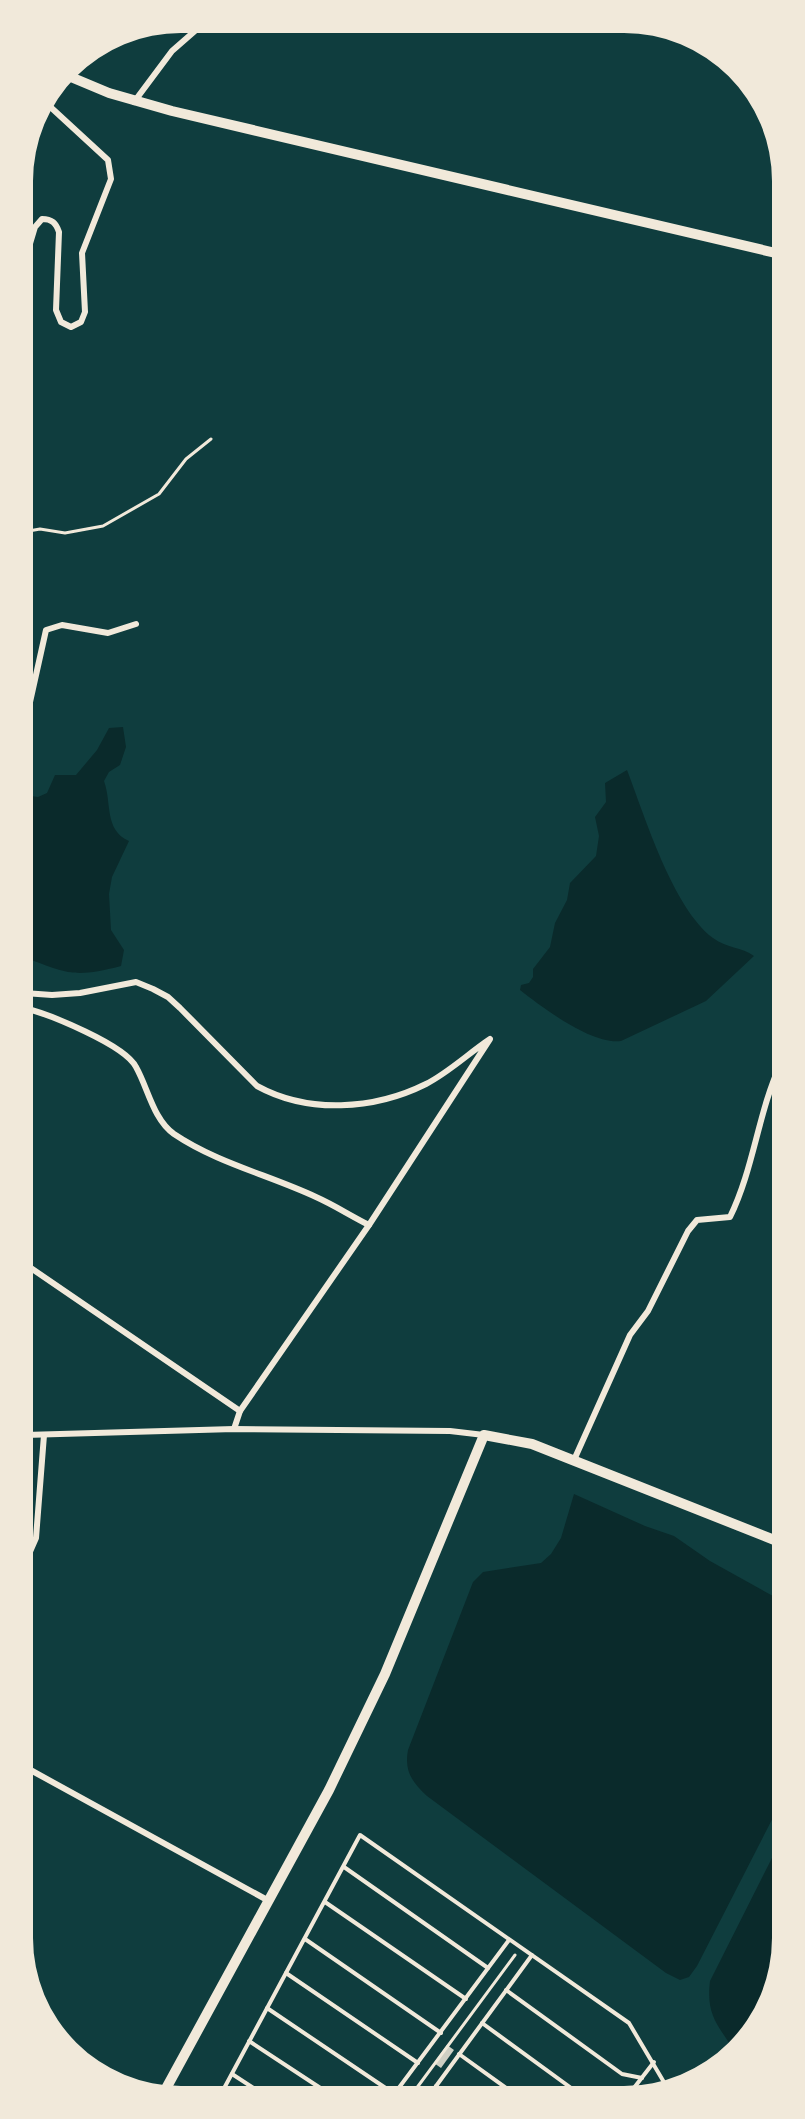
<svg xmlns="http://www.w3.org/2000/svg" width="805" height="2119" font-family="Overpass,sans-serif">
  <rect width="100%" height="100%" fill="#0f3d3e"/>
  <!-- water -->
  <g fill="#0a2a2b">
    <path d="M 123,727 L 126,747 L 120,765 L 109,772 L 104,781 C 112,803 104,830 129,841 L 112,877 L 109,894 L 111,930 L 124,950 L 121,966 C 75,978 67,974 24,957 L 24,795 L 38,797 L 47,793 L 55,775 L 76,775 L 97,750 L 109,728 Z"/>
    <path d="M 627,770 C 645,817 673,908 713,938 C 726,948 742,947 754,956 L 706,1001 L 621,1041 C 592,1045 543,1008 520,990 L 521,985 L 529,983 L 533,977 L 533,969 L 550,947 L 555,923 L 567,900 L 570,883 L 596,856 L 599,836 L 595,817 L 606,802 L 605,783 Z"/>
    <path d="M 574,1494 L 645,1526 L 674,1536 L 710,1561 L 782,1601 L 782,1800 L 697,1966 L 689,1977 L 680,1980 L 666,1973 L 427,1796 C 412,1782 404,1771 408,1750 L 473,1582 L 483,1572 L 541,1563 L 551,1554 L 561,1538 Z"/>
    <path d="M 782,1838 C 782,1907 794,2001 734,2050 C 717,2024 706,2015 710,1981 Z"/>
  </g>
  <!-- building -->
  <path fill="#cfcfc3" d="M 447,2045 L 454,2050 L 441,2068 L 434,2063 Z"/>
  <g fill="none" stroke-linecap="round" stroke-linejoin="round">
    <!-- path -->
    <g stroke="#f1e9da" stroke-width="3">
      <path d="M 23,532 L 40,529 L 65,533 L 103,526 L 159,494 L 186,459 L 211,439"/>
      <path d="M 413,2093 L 515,1955"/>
    </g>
    <!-- service -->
    <g stroke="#f1e9da" stroke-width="4">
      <path d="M 344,1867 L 488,1968"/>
      <path d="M 325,1902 L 466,1999"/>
      <path d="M 305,1939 L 441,2033"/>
      <path d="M 286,1973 L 418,2063"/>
      <path d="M 506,1990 L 622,2074 L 642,2078"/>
      <path d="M 267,2008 L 393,2093"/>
      <path d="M 482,2023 L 578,2093"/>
      <path d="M 249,2041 L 328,2093"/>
      <path d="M 459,2054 L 513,2093"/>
      <path d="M 232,2074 L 261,2093"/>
      <path d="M 436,2086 L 445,2093"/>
      <path d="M 395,2093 L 509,1940"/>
      <path d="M 431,2093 L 532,1955"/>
      <path d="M 630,2093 L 654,2062"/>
      <path d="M 221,2094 L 360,1835 L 629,2023 L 668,2089"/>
    </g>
    <!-- minor -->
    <g stroke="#f1e9da" stroke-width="6">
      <path d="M 134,102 L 172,51 L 204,23"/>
      <path d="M 23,267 L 35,227 L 42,219 C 52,219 56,223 59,232 L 56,310 L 61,322 L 71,327 L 81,322 L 85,312 L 82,253 L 111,179 L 108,160 L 45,102"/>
      <path d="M 24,712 L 30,702 L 46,630 L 62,625 L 108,633 L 136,624"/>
      <path d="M 24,993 L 52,995 L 80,993 L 136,982 L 153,989 L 168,997 L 180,1008 L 257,1086 C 308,1114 374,1110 426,1084 C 448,1073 469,1053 490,1039 L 369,1225 L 240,1411 L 234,1429"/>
      <path d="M 24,1008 C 49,1014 125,1045 136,1067 C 148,1088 153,1119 174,1134 C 217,1163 269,1175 316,1197 C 334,1205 351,1216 369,1225"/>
      <path d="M 25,1264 L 240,1411"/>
      <path d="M 25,1435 L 234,1429 L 450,1431 L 484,1435"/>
      <path d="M 574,1460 L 630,1335 L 648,1311 L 688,1231 L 697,1220 L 730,1217 C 754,1168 758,1112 781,1063"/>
      <path d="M 25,1563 L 36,1538 L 44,1435"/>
      <path d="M 25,1767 L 269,1901"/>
    </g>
    <!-- tertiary -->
    <g stroke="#f1e9da" stroke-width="10">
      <path d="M 66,75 L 109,93 L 172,111 L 780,254"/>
      <path d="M 163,2094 L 329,1790 L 385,1674 L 484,1435 L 532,1444 L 782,1543"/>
    </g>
  </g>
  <!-- crop -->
  <path d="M0 0H805V2119H0ZM181 33H624A148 148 0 0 1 772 181V1938A148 148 0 0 1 624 2086H181A148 148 0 0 1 33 1938V181A148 148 0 0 1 181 33Z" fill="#f1e9da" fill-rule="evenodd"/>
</svg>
